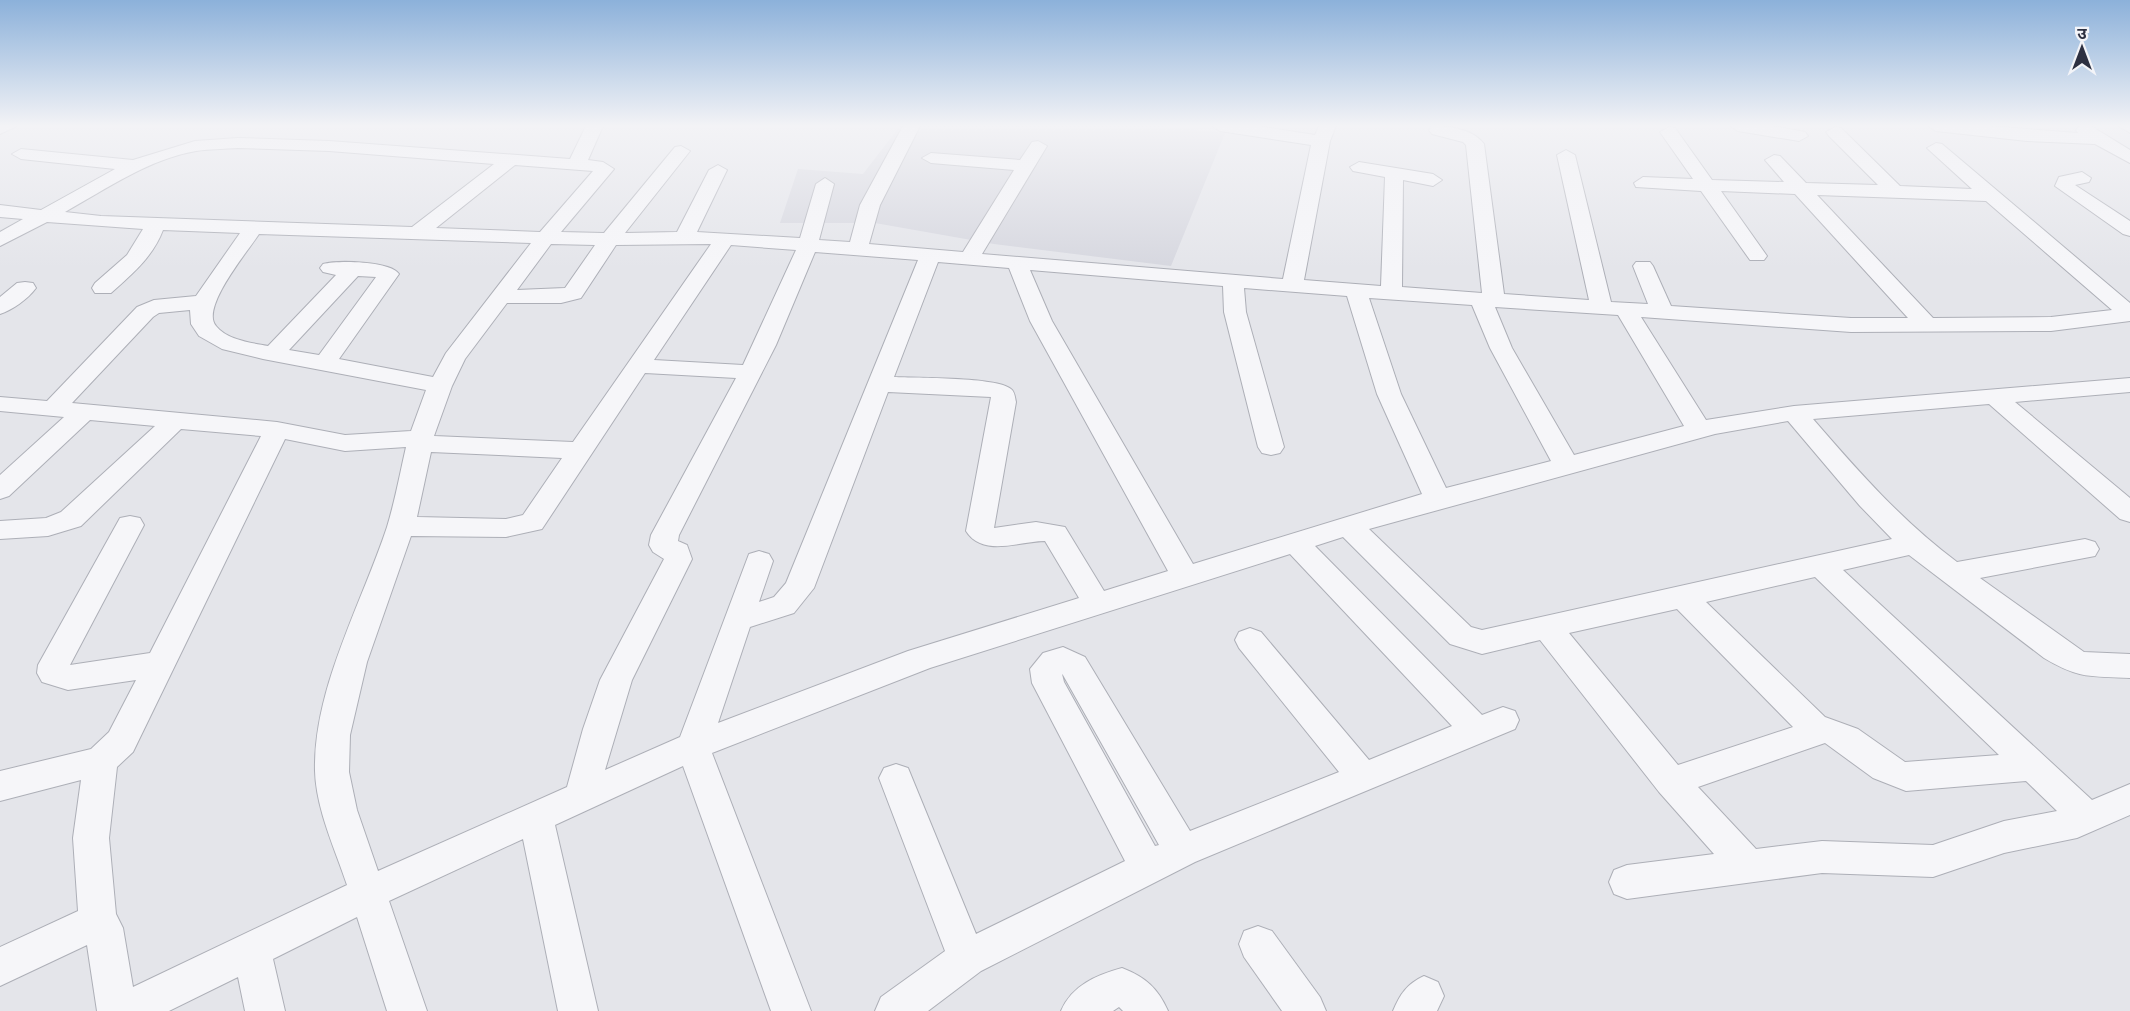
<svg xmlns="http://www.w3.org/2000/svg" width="2130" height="1011" font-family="'Exo 2','Noto Sans Devanagari',sans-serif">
  <rect width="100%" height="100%" fill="#e4e5ea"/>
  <!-- built -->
  <path fill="#d6d7df" d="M 900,126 L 1162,126 L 1225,133 L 1171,266 L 994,244 L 875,223 L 780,223 L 798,169 L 863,174 Z"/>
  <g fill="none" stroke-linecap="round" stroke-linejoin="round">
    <!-- minor casing -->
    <g stroke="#adafb7" stroke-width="2">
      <g id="minor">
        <path d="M 0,126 L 17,126 L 0,134 Z"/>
        <path d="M 586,126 L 603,126 L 588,160 L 603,162 L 614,169 L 561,232 L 604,233 L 675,147 L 681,146 L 690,151 L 625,233 L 677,232 L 709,170 L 718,165 L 727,170 L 697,232 L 800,238 L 816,184 L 825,178 L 834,184 L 819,240 L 850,242 L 860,205 L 903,126 L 920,126 L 880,205 L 869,244 L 963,252 L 1014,170 L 931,163 L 922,158 L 931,153 L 1020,160 L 1032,142 L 1038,141 L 1047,146 L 982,254 L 1283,279 L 1311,145 L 1220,131 L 1212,126 L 1257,126 L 1315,135 L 1319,126 L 1336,126 L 1330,141 L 1304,280 L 1381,286 L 1385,177 L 1353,171 L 1350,167 L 1359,162 L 1433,174 L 1442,180 L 1433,186 L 1403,180 L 1402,287 L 1482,293 L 1466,145 L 1463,142 L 1432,134 L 1429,130 L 1432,126 C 1449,126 1473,129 1484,144 L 1504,294 L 1589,300 L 1557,155 L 1566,150 L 1575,155 L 1611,302 L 1648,304 L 1633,266 L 1636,262 L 1650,262 L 1653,266 L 1671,306 L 1851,318 L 1908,318 L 1795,194 L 1721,191 L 1767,256 L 1764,260 L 1750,260 L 1701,191 L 1636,187 L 1634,183 L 1643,177 L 1693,179 L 1660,132 L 1669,127 L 1675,128 L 1712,180 L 1784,182 L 1765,160 L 1774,155 L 1780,156 L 1806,183 L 1878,185 L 1829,136 L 1826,132 L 1835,127 L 1841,128 L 1900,186 L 1972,189 L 1927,148 L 1936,143 L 1942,144 L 2130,303 L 2130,321 L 2051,331 L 1851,332 L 1641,317 L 1706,420 L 1794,406 L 2130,378 L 2130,392 L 2015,402 L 2130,498 L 2130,522 L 2120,519 L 1989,404 L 1813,419 C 1858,471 1902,521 1957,562 L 2085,539 L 2095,542 L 2099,549 L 2095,556 L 1980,578 L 2084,652 L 2130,654 L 2130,678 C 2090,676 2079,679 2044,658 L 1909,555 L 1843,570 L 2092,800 L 2130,784 L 2130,815 L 2077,838 L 2004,853 L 1933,877 L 1822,873 L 1627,899 L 1614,894 L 1609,882 L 1614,870 L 1627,865 L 1714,854 L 1659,792 L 1540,640 L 1482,654 L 1450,644 L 1343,537 L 1315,546 L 1482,715 L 1503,707 L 1515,711 L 1519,720 L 1515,729 L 1195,862 L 981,971 L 928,1011 L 875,1011 L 881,997 L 945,951 L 879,778 L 884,768 L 896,764 L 908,768 L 976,934 L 1125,861 L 1032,683 L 1030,669 L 1043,653 L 1063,647 L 1085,657 L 1190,831 L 1339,772 L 1239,648 L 1235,640 L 1239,632 L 1250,628 L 1261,632 L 1369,760 L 1452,726 L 1290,554 L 930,668 L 712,753 L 811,1011 L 771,1011 L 683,766 L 555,825 L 598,1011 L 558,1011 L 523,839 L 389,901 L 427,1011 L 387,1011 L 357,917 L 273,959 L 285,1011 L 245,1011 L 238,977 L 169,1011 L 97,1011 L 87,945 L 0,986 L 0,947 L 78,911 L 73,838 L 81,780 L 0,801 L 0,771 L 91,749 L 109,732 L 136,680 L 68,690 L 42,682 L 37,673 L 38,665 L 120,518 L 130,516 L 140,518 L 144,525 L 70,665 L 150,653 L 261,436 L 181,429 L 81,526 L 48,536 L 0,539 L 0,521 L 46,518 L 61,512 L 155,426 L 90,420 L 9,496 L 0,499 L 0,475 L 64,417 L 0,411 L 0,397 L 47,401 L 137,307 L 154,300 L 196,296 L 240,233 L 163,230 C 153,257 131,275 111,293 L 95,293 L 92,288 L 95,283 L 127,255 L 143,229 L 47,222 L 0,246 L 0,232 L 23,219 L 0,217 L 0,205 L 41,210 L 115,169 L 21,159 L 12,154 L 21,149 L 133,160 L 195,141 L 238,138 L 329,141 L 570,159 ZM 238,148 L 329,151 L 494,164 L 412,227 L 101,216 L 65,212 C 106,189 149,159 196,151 C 210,149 224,149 238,148 ZM 515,165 L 593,171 L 540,232 L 436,228 ZM 1817,195 L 1986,201 L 2112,310 L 2051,317 L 1933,318 ZM 259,234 L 531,243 L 446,353 L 433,377 L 339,359 L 399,274 C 391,261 338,260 323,264 L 320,268 L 323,272 L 336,275 L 268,346 C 252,343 227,340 216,326 C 200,308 248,251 259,234 ZM 551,244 L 595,245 L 565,288 L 517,290 ZM 711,244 L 573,442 L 434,436 L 452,386 L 465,359 L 507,303 L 561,303 L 581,298 L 616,245 ZM 731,245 L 796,250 L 743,365 L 654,360 ZM 815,252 L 918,260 L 786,583 L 774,597 L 759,602 L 773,561 L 769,554 L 759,551 L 749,554 L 680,737 L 605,770 L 632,680 L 692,559 L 687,545 L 678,541 L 679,535 L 776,345 ZM 938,262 L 1009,268 L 1030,321 L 1168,571 L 1104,591 L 1065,527 L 1036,522 L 994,528 L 1016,402 C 1015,398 1015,392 1011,389 C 998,377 915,378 894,377 ZM 1030,270 L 1223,286 L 1224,312 L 1258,447 L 1262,453 L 1271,455 L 1280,453 L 1284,447 L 1246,312 L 1244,288 L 1347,296 L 1377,394 L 1422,494 L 1193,564 L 1052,321 ZM 358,276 L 376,277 L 319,355 L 289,350 ZM 1369,298 L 1472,305 L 1490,348 L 1551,461 L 1446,488 L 1401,394 ZM 1495,307 L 1618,315 L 1684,426 L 1574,455 L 1512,348 ZM 190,310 L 191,324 L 199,336 L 222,349 L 263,359 L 426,390 L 411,431 L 345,435 L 277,422 L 72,403 L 153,317 L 159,313 ZM 645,373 L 736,378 L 651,535 L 649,545 L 653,552 L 664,559 L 600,680 L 583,729 L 567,787 L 378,871 L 357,810 L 349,772 L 350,735 L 367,662 L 411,536 L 506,537 L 542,529 ZM 888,392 L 991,397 L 966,531 C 983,558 1020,541 1045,541 L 1079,598 L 908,651 L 718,723 L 750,627 L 794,613 L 814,588 ZM 1788,421 L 1860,506 L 1892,539 L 1482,630 L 1471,627 L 1369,529 L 1715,434 ZM 285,439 L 345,451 L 406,447 C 400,473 395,501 387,527 C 362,603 313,689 315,771 C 316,809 335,849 347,885 L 133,987 L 123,928 L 116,914 L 109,838 L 117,767 L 133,752 ZM 431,452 L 562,458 L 523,515 L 506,519 L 417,517 ZM 1815,577 L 1999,755 L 1905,762 L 1858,729 L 1825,717 L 1706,602 ZM 1677,609 L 1793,727 L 1678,765 L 1569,633 ZM 1062,674 L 1063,675 L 1159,845 L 1155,846 L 1064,682 ZM 1825,743 L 1873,778 L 1906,791 L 2026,781 L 2057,811 L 2004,821 L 1933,845 L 1822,841 L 1756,849 L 1698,787 Z"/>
        <path d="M 1730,126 L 1772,126 L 1805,132 L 1808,136 L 1799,141 L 1738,131 Z"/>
        <path d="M 1928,126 L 1987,126 L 2078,133 L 2076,130 L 2079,126 L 2091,126 L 2130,150 L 2130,163 L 2095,144 L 2027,141 L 1936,131 Z"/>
        <path d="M 2119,126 L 2130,126 L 2130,133 Z"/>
        <path d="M 2082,172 L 2091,178 L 2089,182 L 2075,185 L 2130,221 L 2130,236 L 2123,234 L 2055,186 L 2059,177 Z"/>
        <path d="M 25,282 L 33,283 L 36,288 C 28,299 12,310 0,314 L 0,297 L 17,283 Z"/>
        <path d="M 1258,926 L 1272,931 L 1320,997 L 1326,1011 L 1282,1011 L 1244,957 L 1239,944 L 1244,931 Z"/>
        <path d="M 1122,968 C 1145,977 1158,988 1168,1011 L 1123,1011 L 1119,1007 L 1113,1011 L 1061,1011 C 1072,985 1097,975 1122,968 Z"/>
        <path d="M 1424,976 L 1438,982 L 1444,996 L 1437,1011 L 1393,1011 C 1400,994 1407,984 1424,976 Z"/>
      </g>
    </g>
    <!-- minor -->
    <use href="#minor" fill="#f6f6f9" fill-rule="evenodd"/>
  </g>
  <!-- sky -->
  <linearGradient id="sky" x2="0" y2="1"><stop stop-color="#8cb1da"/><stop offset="0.47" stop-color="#f3f3f6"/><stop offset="1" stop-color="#f3f3f6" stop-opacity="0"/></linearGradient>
  <rect width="2130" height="268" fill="url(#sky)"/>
  <!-- north arrow -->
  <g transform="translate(2082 48)" stroke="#f3f4f8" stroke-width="4.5" paint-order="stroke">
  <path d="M0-4.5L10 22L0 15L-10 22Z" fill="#2d3041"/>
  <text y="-9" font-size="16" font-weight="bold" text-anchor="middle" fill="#2d3041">उ</text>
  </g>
</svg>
